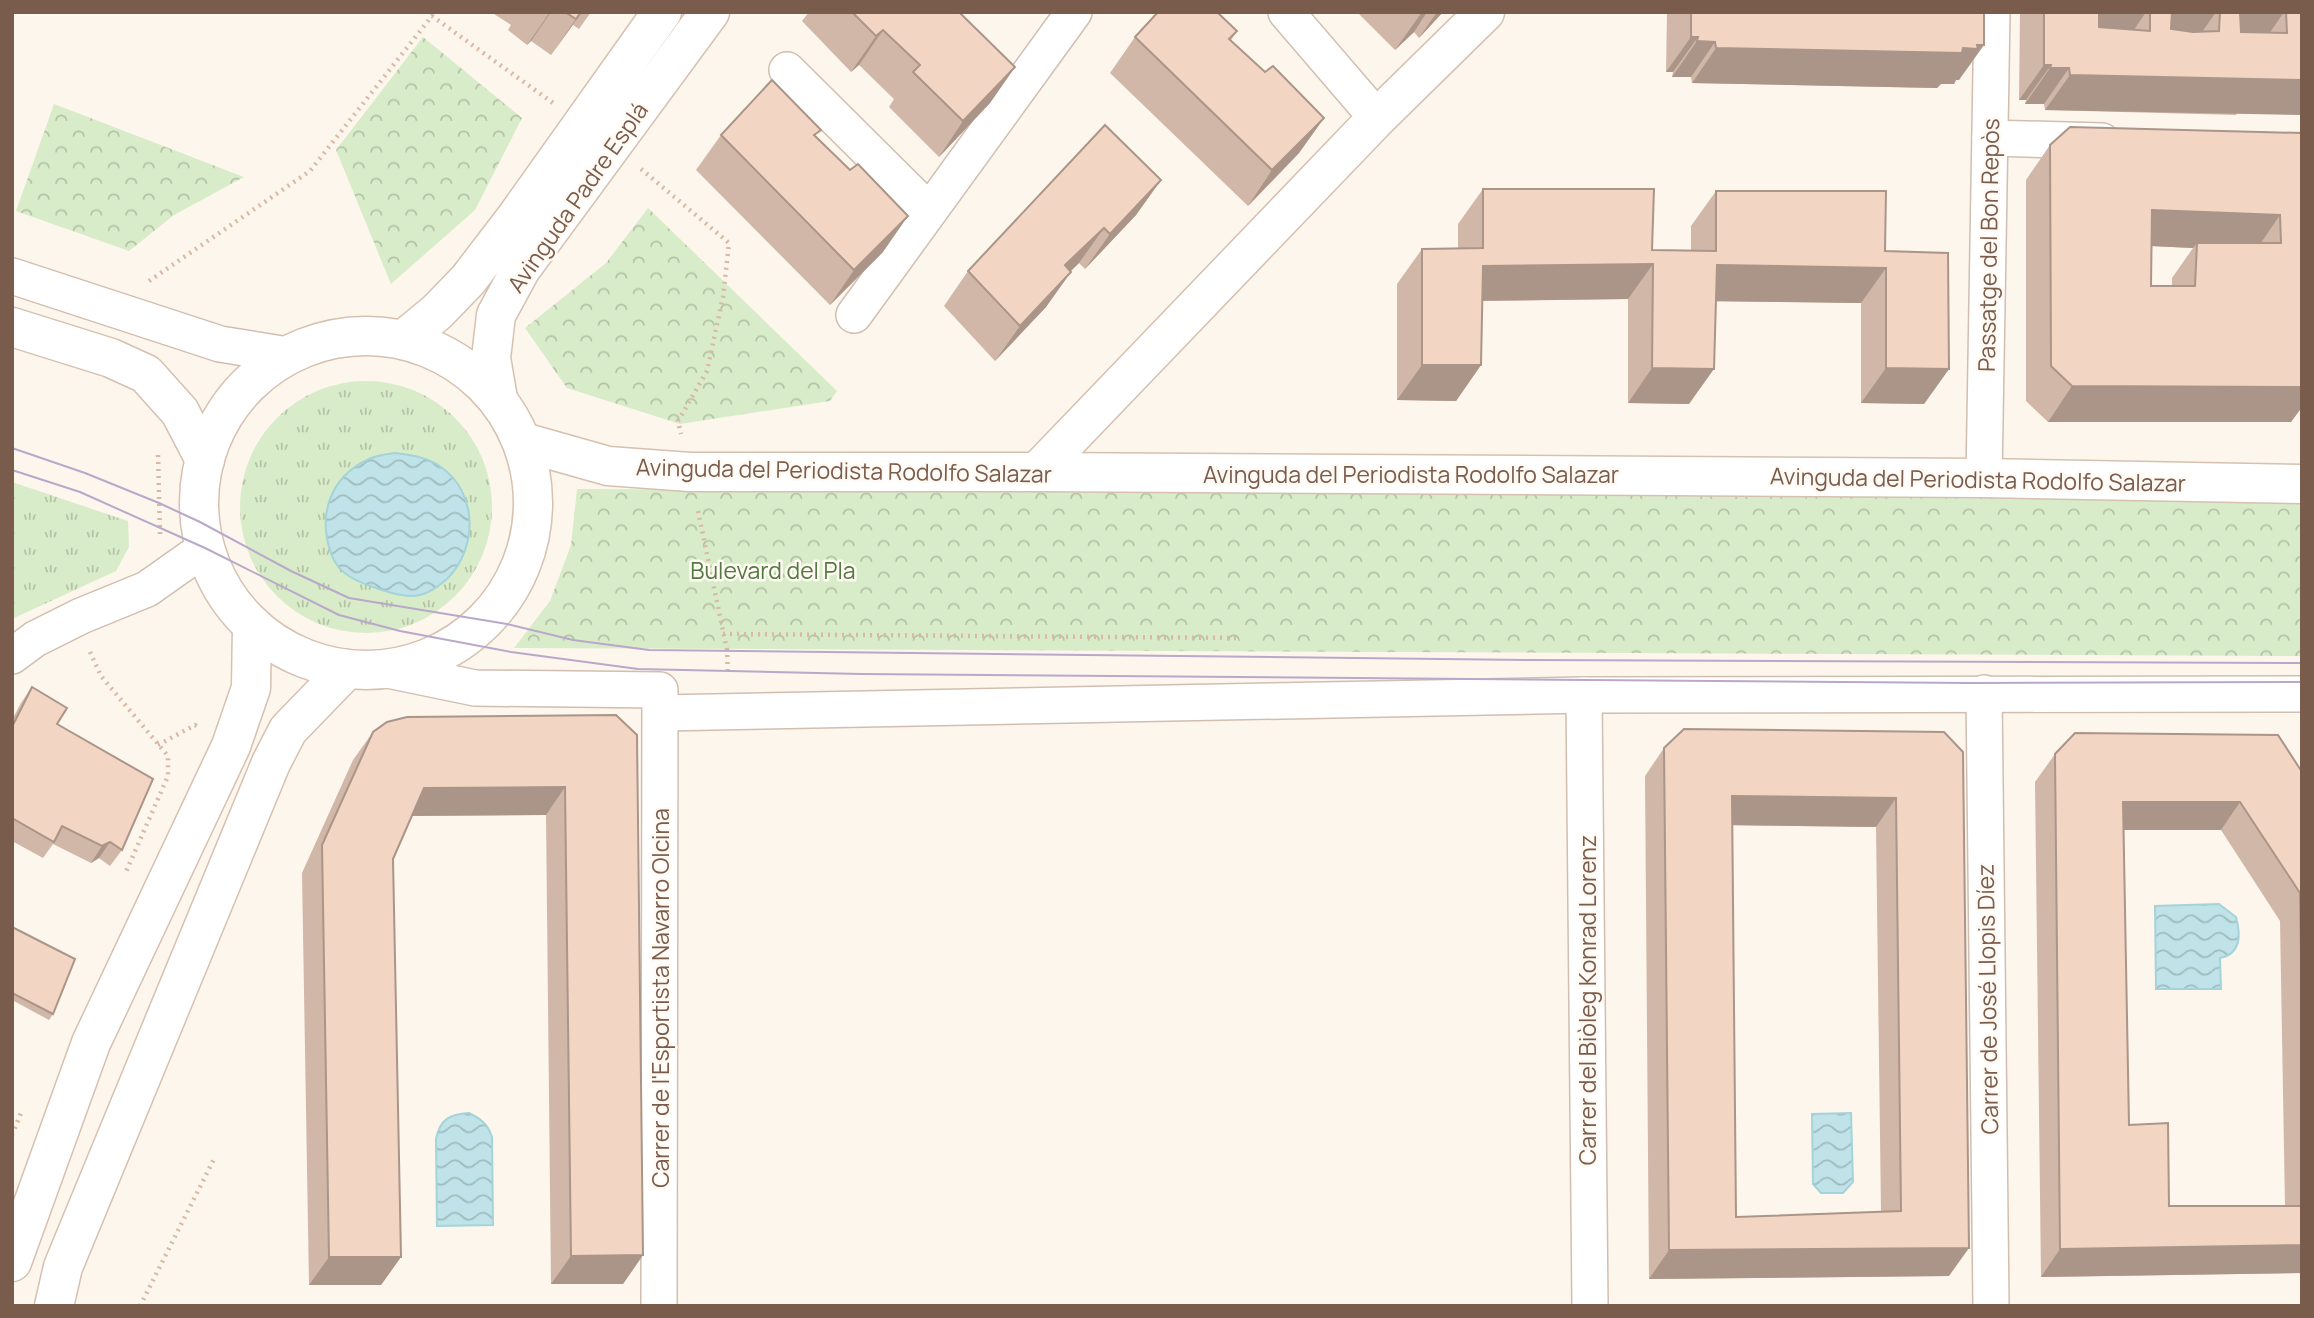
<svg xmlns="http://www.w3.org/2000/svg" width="2314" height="1318" font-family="Manrope,sans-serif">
  <defs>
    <pattern id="grass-tufts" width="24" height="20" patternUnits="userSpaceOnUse" patternTransform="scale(1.75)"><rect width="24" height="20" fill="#d8ecc9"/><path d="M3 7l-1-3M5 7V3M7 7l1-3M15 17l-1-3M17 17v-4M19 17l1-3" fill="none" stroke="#b4c2a5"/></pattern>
    <pattern id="park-crowns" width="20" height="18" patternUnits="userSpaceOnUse" patternTransform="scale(1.75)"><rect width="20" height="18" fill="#d8ecc9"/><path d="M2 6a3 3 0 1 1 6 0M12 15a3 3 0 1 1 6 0" fill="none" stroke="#b4c2a5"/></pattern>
    <pattern id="water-waves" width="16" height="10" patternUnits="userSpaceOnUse" patternTransform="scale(1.75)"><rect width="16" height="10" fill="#bfe3e8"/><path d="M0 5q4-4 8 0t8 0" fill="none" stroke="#a0bbbe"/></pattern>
  </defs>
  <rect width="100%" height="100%" fill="#fdf6ec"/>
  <!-- grass -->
  <g fill="url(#grass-tufts)">
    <circle cx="366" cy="507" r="126"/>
    <path d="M 12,482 L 128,521 L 129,547 L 116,571 L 12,619 Z"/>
  </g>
  <!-- park -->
  <g fill="url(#park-crowns)">
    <path d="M 423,37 L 522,118 L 475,210 L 391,284 L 336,150 Z"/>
    <path d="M 54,104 L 244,177 L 174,215 L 129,251 L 16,211 Z"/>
    <path d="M 648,208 L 837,391 L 830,401 L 680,424 L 567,388 L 525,328 L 606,263 Z"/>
    <path d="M 577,489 L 2300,496 L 2302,656 L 514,648 L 550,601 L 571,545 Z"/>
  </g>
  <!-- water -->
  <g fill="url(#water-waves)" stroke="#a5d3da" stroke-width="2">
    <path d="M 395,453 C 411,455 427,457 441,467 C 478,493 478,548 447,579 C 440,585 429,593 420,595 C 406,599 386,591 373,587 C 356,581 339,574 332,556 C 317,517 329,477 369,459 C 377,455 387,454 395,453 Z"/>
    <path d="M 2219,904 L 2236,917 C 2241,935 2241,954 2220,958 L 2221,989 L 2156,989 L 2155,906 Z"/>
    <path d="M 469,1113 C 481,1119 488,1124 492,1137 L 493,1225 L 437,1226 L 436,1139 C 440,1119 450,1114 469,1113 Z"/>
    <path d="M 1851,1113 L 1853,1182 L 1843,1193 L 1821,1193 L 1813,1184 L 1812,1114 Z"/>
  </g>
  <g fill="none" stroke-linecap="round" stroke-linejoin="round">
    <!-- street casing -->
    <g stroke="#d1beb0" stroke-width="38">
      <g id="street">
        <path d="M 1286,12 L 1377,118"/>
        <path d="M 787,70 L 929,211"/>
        <path d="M 1990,138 L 2102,141"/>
        <path d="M 12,276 L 220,344 L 288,355"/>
        <path d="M 854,315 L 1074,12"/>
        <path d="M 1984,478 L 1992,12"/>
        <path d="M 12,656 L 35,639 L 81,616 L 147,589 L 205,548"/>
        <path d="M 383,669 L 475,688 L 660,690 L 659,1306"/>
        <path d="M 1984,693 L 1991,1306"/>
        <path d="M 1584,695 L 1590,1306"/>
        <path d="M 661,713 L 1584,695 L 2302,694"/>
      </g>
    </g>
    <!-- secondary casing -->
    <g stroke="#d6c0b0" stroke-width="41">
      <g id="secondary">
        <path d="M 12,327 L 111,358 L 146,374 L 180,412 L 205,460"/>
        <circle cx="366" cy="503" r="167"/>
        <path d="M 403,340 L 437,312 L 468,280 L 517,216 L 662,12"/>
        <path d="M 498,399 L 491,358 L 496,315 L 521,269 L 710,12"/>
        <path d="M 523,442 L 608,466 L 690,472 L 1037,472 L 1984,478 L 2302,484"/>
        <path d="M 1037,472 L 1377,118 L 1485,12"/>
        <path d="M 12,1262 L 91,1043 L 231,746 L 251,688 L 252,625"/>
        <path d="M 54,1306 L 63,1267 L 271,763 L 288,730 L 347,669"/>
      </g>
    </g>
    <!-- path -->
    <g stroke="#d9b8a5" stroke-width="4.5" stroke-dasharray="2 5" stroke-linecap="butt">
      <path d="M 641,169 L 729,243 L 723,297 L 707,371 L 678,421 L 681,434"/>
      <path d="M 149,281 L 310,171 L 432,16 L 553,103"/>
      <path d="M 158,455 L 160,534"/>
      <path d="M 698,511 L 727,650 L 728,674"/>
      <path d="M 723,634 L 1240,638"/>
      <path d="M 90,652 L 101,676 L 168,756 L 168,776 L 125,874"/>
      <path d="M 158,745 L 195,725 L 198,727"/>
      <path d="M 12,1135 L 21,1113"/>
      <path d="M 140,1306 L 214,1159"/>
    </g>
    <!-- street -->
    <use href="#street" stroke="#fff" stroke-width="35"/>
    <!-- secondary -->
    <use href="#secondary" stroke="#fff" stroke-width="38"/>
    <!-- tram -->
    <g stroke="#b9a8c9" stroke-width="2">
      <path d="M 12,448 L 85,473 L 159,503 L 200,522 L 291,571 L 349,598 L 507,624 L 573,640 L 649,650 L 1531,660 L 2302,663"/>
      <path d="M 12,470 L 80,492 L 205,548 L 339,615 L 400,631 L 511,652 L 638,669 L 861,674 L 1971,683 L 2302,682"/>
    </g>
  </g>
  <!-- wall -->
  <g fill="#d1b7a8" fill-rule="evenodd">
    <path d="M 495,12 L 591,12 L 579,29 L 573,25 L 551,55 L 531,41 L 527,45 L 508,30 L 511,25 L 494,14 Z"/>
    <path d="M 809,12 L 959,12 L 1015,67 L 990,103 L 939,157 L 889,107 L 894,99 L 859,65 L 851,72 L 802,21 Z"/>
    <path d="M 1357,12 L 1443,12 L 1419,38 L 1414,32 L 1395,50 Z"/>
    <path d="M 1667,12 L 1984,12 L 1959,80 L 1956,80 L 1954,84 L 1941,84 L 1937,88 L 1692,83 L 1691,77 L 1672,77 L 1673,72 L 1666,72 Z"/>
    <path d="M 2020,12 L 2302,12 L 2236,115 L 2045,110 L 2044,104 L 2025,104 L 2026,100 L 2019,100 Z"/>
    <path d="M 1237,31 L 1231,40 L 1265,72 L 1324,118 L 1299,153 L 1248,206 L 1110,73 L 1135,37 Z"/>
    <path d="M 2302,133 L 2302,407 L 2291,422 L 2048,422 L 2026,401 L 2026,180 L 2050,145 ZM 2152,246 L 2193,248 L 2172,278 L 2172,286 L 2151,286 Z"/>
    <path d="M 721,135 L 816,137 L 883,252 L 830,305 L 696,170 Z"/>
    <path d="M 1161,180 L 1136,215 L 1085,269 L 1079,263 L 1071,271 L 1046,307 L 995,361 L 944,306 L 968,271 Z"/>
    <path d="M 1483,189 L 1652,250 L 1691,251 L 1691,226 L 1716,191 L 1885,251 L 1949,369 L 1924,404 L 1861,403 L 1861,303 L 1716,301 L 1689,404 L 1628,403 L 1628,299 L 1482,301 L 1481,365 L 1456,401 L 1397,400 L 1397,284 L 1422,249 L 1458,248 L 1458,224 Z"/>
    <path d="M 32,687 L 57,724 L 122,850 L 110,866 L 99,858 L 91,863 L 53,844 L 43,858 L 12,841 L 12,720 L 21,703 Z"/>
    <path d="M 616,715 L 643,1255 L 623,1284 L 551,1284 L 546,815 L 412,816 L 393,859 L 401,1257 L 381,1285 L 309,1285 L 302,873 L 353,760 L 373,732 Z"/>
    <path d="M 1944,732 L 1949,1276 L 1649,1279 L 1645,776 L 1664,748 ZM 1732,825 L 1876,827 L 1881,1212 L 1736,1217 Z"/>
    <path d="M 2055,754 L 2302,772 L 2302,1273 L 2041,1277 L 2035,782 ZM 2124,830 L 2221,830 L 2280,921 L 2285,1206 L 2169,1206 L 2129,1125 Z"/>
    <path d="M 12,927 L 53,1014 L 49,1020 L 12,1000 Z"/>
  </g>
  <!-- shaded-wall -->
  <g fill="#aa9588">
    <path d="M 550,12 L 551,12 L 531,41 L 527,45 Z"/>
    <path d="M 581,12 L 582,12 L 551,55 L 576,19 Z"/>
    <path d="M 1422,12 L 1427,12 L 1414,32 L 1395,50 Z"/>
    <path d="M 1437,12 L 1443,12 L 1419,38 Z"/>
    <path d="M 2094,12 L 2146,12 L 2125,43 L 2074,41 Z"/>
    <path d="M 2168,12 L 2216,12 L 2195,42 L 2147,42 Z"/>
    <path d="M 2237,12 L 2284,12 L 2262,44 L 2215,44 Z"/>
    <path d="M 883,30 L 859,65 L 851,72 L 876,36 Z"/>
    <path d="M 1691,37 L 1698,37 L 1673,72 L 1666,72 Z"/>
    <path d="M 1697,41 L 1715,42 L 1691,77 L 1672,77 Z"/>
    <path d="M 1977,45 L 1984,45 L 1959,80 L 1956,80 L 1954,84 L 1941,84 L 1937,88 L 1692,83 L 1716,48 L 1963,48 Z"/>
    <path d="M 2044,65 L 2051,65 L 2026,100 L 2019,100 Z"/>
    <path d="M 1015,67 L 990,103 L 939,157 L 963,121 Z"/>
    <path d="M 2050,68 L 2069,68 L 2044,104 L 2025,104 Z"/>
    <path d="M 2070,75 L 2302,80 L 2302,115 L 2045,110 Z"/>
    <path d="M 1324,118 L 1299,153 L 1248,206 L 1272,170 Z"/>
    <path d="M 1161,180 L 1136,215 L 1085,269 L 1110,234 Z"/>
    <path d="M 2152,210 L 2280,215 L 2256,250 L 2197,243 L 2193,248 L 2128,245 Z"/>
    <path d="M 908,216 L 883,252 L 830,305 L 854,270 Z"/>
    <path d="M 1104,228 L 1079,263 L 1040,300 L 1065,265 Z"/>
    <path d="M 1653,264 L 1628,299 L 1459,301 L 1483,266 Z"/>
    <path d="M 1717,265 L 1886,268 L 1861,303 L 1692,301 Z"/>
    <path d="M 1071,272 L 1046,307 L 995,361 L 1020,326 Z"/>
    <path d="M 1422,365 L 1481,365 L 1456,401 L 1397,400 Z"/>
    <path d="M 1652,368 L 1714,369 L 1689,404 L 1628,403 Z"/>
    <path d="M 1886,368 L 1949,369 L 1924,404 L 1861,403 Z"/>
    <path d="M 2072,386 L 2302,387 L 2302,407 L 2291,422 L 2048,422 Z"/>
    <path d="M 565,787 L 546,815 L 405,816 L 424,788 Z"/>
    <path d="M 1732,796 L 1896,798 L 1876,827 L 1712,825 Z"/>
    <path d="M 2123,802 L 2240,802 L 2221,830 L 2103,830 Z"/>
    <path d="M 110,842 L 99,858 L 91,863 L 102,846 Z"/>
    <path d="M 2302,1245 L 2302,1273 L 2041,1277 L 2060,1249 Z"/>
    <path d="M 1969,1248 L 1949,1276 L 1649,1279 L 1669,1250 Z"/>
    <path d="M 643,1255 L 623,1284 L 551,1284 L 571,1256 Z"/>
    <path d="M 329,1257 L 401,1257 L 381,1285 L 309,1285 Z"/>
  </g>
  <!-- building -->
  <g fill="#f3d5c3" stroke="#aa9588" stroke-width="2" fill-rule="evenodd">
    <path d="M 565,12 L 581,12 L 576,19 Z"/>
    <path d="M 852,12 L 959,12 L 1015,67 L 963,121 L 913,72 L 920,65 L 883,30 L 876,36 Z"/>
    <path d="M 1158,12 L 1217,12 L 1237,31 L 1229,39 L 1265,72 L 1273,66 L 1324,118 L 1272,170 L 1135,37 Z"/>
    <path d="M 1691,12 L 1984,12 L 1984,45 L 1977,45 L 1978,49 L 1963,48 L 1962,53 L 1716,48 L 1715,42 L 1697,41 L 1698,37 L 1691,37 Z"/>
    <path d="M 2044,12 L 2099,12 L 2099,27 L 2150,31 L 2150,12 L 2172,12 L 2171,29 L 2193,32 L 2219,31 L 2220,12 L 2240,12 L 2241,32 L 2287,33 L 2286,12 L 2302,12 L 2302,80 L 2070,75 L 2069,68 L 2050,68 L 2051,65 L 2044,65 Z"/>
    <path d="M 772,80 L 821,130 L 814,135 L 850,170 L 858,164 L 908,216 L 854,270 L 721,135 Z"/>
    <path d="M 1105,125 L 1161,180 L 1110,234 L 1104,228 L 1065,265 L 1071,272 L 1020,326 L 968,271 Z"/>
    <path d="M 2070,127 L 2302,133 L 2302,387 L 2072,386 L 2051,366 L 2050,145 ZM 2152,210 L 2280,215 L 2281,243 L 2197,243 L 2195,286 L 2151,286 Z"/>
    <path d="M 1483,189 L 1654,189 L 1652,250 L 1716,251 L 1716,191 L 1886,191 L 1885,251 L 1948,253 L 1949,369 L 1886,368 L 1886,268 L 1717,265 L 1714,369 L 1652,368 L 1653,264 L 1483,266 L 1481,365 L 1422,365 L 1422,249 L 1483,248 Z"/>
    <path d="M 32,687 L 67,708 L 57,724 L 153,779 L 122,850 L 110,842 L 102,846 L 62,826 L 54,842 L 12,818 L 12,727 Z"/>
    <path d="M 616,715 L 637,735 L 643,1255 L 571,1256 L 565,787 L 424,788 L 393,859 L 401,1257 L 329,1257 L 322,845 L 373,732 L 387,722 L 407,717 Z"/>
    <path d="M 1684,729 L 1944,732 L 1963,752 L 1969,1248 L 1669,1250 L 1664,748 ZM 1732,796 L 1896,798 L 1901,1211 L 1736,1217 Z"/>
    <path d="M 2075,733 L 2278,735 L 2302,772 L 2302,1015 L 2300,893 L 2240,802 L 2123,802 L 2129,1125 L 2168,1123 L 2169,1206 L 2302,1206 L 2302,1245 L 2060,1249 L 2055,754 Z"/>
    <path d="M 12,927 L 75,959 L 53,1014 L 12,993 Z"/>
  </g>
  <g text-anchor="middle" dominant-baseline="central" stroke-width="5" stroke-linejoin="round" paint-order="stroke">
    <!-- street labels -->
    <g font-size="23" fill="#7a5c4d" stroke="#fffaf3">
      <text transform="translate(577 197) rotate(-55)">Avinguda Padre Esplá</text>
      <text transform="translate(1988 245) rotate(-89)">Passatge del Bon Repòs</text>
      <text transform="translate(844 470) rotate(1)">Avinguda del Periodista Rodolfo Salazar</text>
      <text x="1411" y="474">Avinguda del Periodista Rodolfo Salazar</text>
      <text transform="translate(1978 479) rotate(1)">Avinguda del Periodista Rodolfo Salazar</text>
      <text transform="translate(660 998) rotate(-90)">Carrer de l'Esportista Navarro Olcina</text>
      <text transform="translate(1987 999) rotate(-91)">Carrer de José Llopis Díez</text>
      <text transform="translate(1587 1000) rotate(-90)">Carrer del Biòleg Konrad Lorenz</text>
    </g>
    <!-- park labels -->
    <g font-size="23" fill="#537a41" stroke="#fffaf3">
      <text x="773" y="570">Bulevard del Pla</text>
    </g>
  </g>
  <!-- border -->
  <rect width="2314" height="1318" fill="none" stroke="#7a5c4d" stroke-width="28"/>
</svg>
